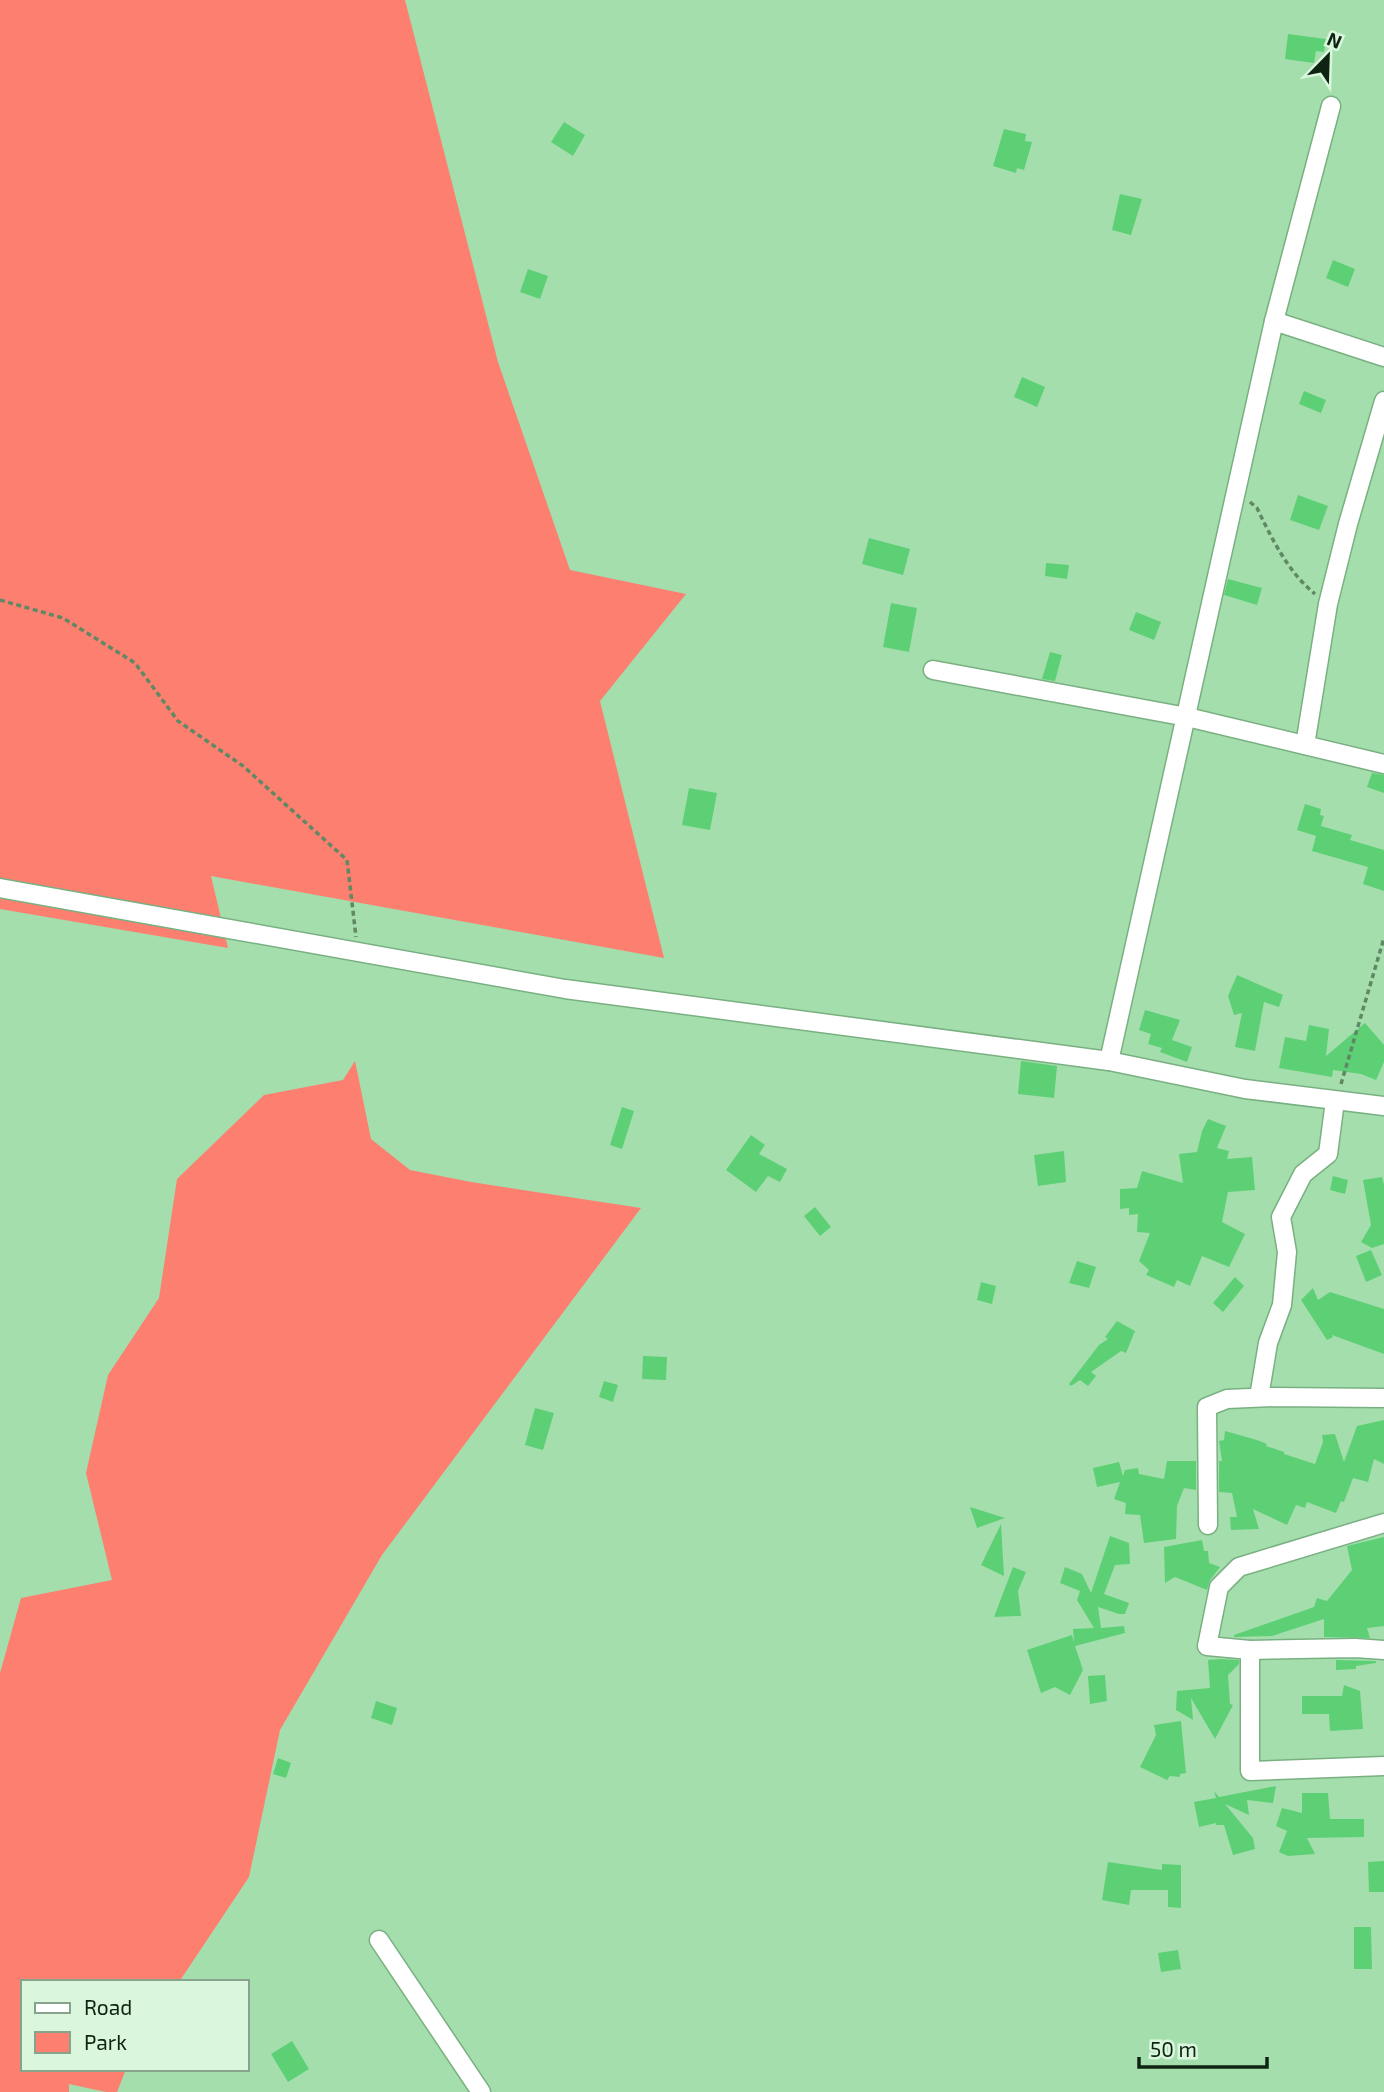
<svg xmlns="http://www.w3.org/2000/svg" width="1384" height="2092" font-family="'Exo 2',sans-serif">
  <rect width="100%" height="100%" fill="#a5dead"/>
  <!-- green -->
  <g fill="#fc7f70">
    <path d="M 0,0 L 405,0 L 498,362 L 570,570 L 686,594 L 600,701 L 664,958 L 211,876 L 228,948 L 0,909 Z"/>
    <path d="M 355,1061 L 371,1139 L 410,1170 L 471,1182 L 641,1208 L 382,1555 L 280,1730 L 249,1877 L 179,1982 L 23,1982 L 23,2069 L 126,2069 L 117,2092 L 106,2092 L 69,2084 L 69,2092 L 0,2092 L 0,1673 L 21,1598 L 112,1580 L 86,1473 L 108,1375 L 159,1298 L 177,1179 L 264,1095 L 343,1080 Z"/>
  </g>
  <!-- building -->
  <g fill="#5dd076">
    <path d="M 1288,34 L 1326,39 L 1324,52 L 1316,51 L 1314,63 L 1285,59 Z"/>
    <path d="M 564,122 L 585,135 L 573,156 L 551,142 Z"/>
    <path d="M 1004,129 L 1026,134 L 1025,141 L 1032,142 L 1024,170 L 1017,168 L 1016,173 L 993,166 Z"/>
    <path d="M 1120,194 L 1142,199 L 1131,235 L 1112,230 Z"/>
    <path d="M 1333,260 L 1355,269 L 1348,287 L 1326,278 Z"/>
    <path d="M 528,269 L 548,276 L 540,299 L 520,292 Z"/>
    <path d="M 1022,377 L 1045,387 L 1037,407 L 1014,397 Z"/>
    <path d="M 1304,391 L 1326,400 L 1321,413 L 1299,404 Z"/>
    <path d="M 1298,495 L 1328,506 L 1319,530 L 1290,520 Z"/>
    <path d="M 869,538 L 910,549 L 903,575 L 862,564 Z"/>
    <path d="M 1046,563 L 1069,565 L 1067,579 L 1045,576 Z"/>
    <path d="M 1228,579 L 1262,588 L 1257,605 L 1224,595 Z"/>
    <path d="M 891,603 L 917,608 L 909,652 L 883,647 Z"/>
    <path d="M 1136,612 L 1161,622 L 1154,640 L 1129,630 Z"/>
    <path d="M 1050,652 L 1062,655 L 1055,681 L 1042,679 Z"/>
    <path d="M 1372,773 L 1384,775 L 1384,793 L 1367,787 Z"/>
    <path d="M 689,788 L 717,793 L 710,830 L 682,825 Z"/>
    <path d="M 1305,804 L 1321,809 L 1320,815 L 1324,816 L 1321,826 L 1352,835 L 1350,840 L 1384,850 L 1384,891 L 1363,884 L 1368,867 L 1312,851 L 1316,836 L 1297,830 Z"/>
    <path d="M 1237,975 L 1283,995 L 1279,1007 L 1264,1002 L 1255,1051 L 1235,1047 L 1242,1013 L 1234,1015 L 1228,996 Z"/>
    <path d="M 1145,1010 L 1180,1020 L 1172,1040 L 1192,1047 L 1187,1062 L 1160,1052 L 1162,1048 L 1148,1044 L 1151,1034 L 1139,1030 Z"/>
    <path d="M 1365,1023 L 1384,1045 L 1384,1062 L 1376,1080 L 1361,1074 L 1333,1070 L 1332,1077 L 1279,1068 L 1285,1037 L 1306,1041 L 1309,1025 L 1329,1029 L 1326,1056 Z"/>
    <path d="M 1021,1061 L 1057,1066 L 1054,1098 L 1018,1094 Z"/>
    <path d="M 622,1107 L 634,1111 L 622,1149 L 610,1145 Z"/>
    <path d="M 1208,1119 L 1226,1126 L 1217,1148 L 1229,1151 L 1227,1159 L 1252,1157 L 1255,1190 L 1228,1192 L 1222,1222 L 1245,1234 L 1229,1267 L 1202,1256 L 1190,1286 L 1177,1280 L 1174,1287 L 1146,1275 L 1149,1270 L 1139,1261 L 1150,1233 L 1137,1232 L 1138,1214 L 1129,1215 L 1129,1208 L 1120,1209 L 1120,1189 L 1137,1188 L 1142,1171 L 1183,1183 L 1179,1154 L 1197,1152 L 1202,1131 Z"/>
    <path d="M 751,1135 L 765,1145 L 759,1154 L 787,1169 L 780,1182 L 768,1176 L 756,1192 L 726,1170 Z"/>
    <path d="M 1064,1151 L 1066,1182 L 1038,1186 L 1034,1155 Z"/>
    <path d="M 1333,1176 L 1348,1180 L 1345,1194 L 1330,1190 Z"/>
    <path d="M 1382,1177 L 1384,1185 L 1384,1244 L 1372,1248 L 1361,1242 L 1371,1225 L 1363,1180 Z"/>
    <path d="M 815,1207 L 831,1227 L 820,1236 L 804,1216 Z"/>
    <path d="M 1371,1250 L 1382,1275 L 1366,1282 L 1356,1256 Z"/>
    <path d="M 1077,1261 L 1096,1267 L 1089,1288 L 1069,1283 Z"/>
    <path d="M 1235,1277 L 1244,1286 L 1223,1312 L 1213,1303 Z"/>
    <path d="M 981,1282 L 996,1286 L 992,1304 L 977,1300 Z"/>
    <path d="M 1313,1288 L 1318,1300 L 1330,1292 L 1384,1309 L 1384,1354 L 1332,1335 L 1333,1337 L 1327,1340 L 1301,1300 Z"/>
    <path d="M 1117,1321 L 1135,1331 L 1126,1353 L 1121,1351 L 1091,1372 L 1096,1376 L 1088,1386 L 1080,1380 L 1071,1386 L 1069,1384 L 1099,1345 L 1108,1339 L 1105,1337 Z"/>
    <path d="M 643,1356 L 667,1357 L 666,1380 L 642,1379 Z"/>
    <path d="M 604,1381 L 618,1385 L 613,1402 L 599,1397 Z"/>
    <path d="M 535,1408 L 554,1413 L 543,1450 L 525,1445 Z"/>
    <path d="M 1384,1420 L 1384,1464 L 1374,1459 L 1368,1482 L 1353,1478 L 1344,1502 L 1341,1501 L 1336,1513 L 1307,1502 L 1305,1508 L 1296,1505 L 1287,1525 L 1253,1509 L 1259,1529 L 1231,1530 L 1230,1517 L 1237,1517 L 1232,1493 L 1219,1492 L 1219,1461 L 1222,1461 L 1219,1441 L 1224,1440 L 1225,1431 L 1257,1440 L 1267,1444 L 1266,1446 L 1284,1452 L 1284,1454 L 1315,1464 L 1323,1442 L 1322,1435 L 1335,1434 L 1344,1462 L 1357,1426 Z"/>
    <path d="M 1167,1461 L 1196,1461 L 1196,1490 L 1184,1488 L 1177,1506 L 1176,1539 L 1144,1543 L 1140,1515 L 1125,1514 L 1126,1503 L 1114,1499 L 1120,1482 L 1097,1487 L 1093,1468 L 1119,1462 L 1123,1476 L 1125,1470 L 1138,1468 L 1139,1474 L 1164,1479 Z"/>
    <path d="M 970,1507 L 1005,1518 L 977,1528 Z"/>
    <path d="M 1001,1524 L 1004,1576 L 981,1565 Z"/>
    <path d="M 1110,1536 L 1129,1543 L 1130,1564 L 1115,1565 L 1104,1594 L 1129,1603 L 1125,1614 L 1119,1614 L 1098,1607 L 1101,1628 L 1124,1626 L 1125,1633 L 1075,1646 L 1083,1670 L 1070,1695 L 1055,1687 L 1041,1693 L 1027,1650 L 1072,1635 L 1074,1643 L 1073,1629 L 1094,1628 L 1077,1600 L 1080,1591 L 1060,1583 L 1065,1567 L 1082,1574 L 1091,1593 Z"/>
    <path d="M 1384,1537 L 1384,1626 L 1367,1628 L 1370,1638 L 1324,1637 L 1324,1619 L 1272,1636 L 1234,1637 L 1234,1635 L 1314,1607 L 1317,1598 L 1327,1601 L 1352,1570 L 1347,1546 Z"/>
    <path d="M 1202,1540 L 1204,1551 L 1208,1551 L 1209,1563 L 1220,1567 L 1210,1580 L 1207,1590 L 1175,1577 L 1165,1583 L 1164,1547 Z"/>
    <path d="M 1013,1567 L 1026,1572 L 1018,1591 L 1021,1616 L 994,1617 Z"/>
    <path d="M 1220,1659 L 1239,1660 L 1239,1664 L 1228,1675 L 1230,1704 L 1233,1705 L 1215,1739 L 1191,1698 L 1193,1720 L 1176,1710 L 1177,1691 L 1210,1688 L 1208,1660 Z"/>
    <path d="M 1336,1660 L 1376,1661 L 1376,1663 L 1356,1666 L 1356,1669 L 1336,1670 Z"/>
    <path d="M 1105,1675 L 1107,1701 L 1090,1704 L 1088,1676 Z"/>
    <path d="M 1344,1685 L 1360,1691 L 1363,1729 L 1330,1731 L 1329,1714 L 1302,1714 L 1302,1696 L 1342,1696 Z"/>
    <path d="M 376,1701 L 397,1708 L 392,1725 L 371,1718 Z"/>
    <path d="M 1181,1721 L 1186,1773 L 1180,1774 L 1180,1777 L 1170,1776 L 1167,1780 L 1140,1767 L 1156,1735 L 1154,1725 Z"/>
    <path d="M 278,1758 L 291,1763 L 286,1778 L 273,1774 Z"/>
    <path d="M 1276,1786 L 1273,1803 L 1247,1800 L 1249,1815 L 1225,1804 L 1253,1838 L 1255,1849 L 1233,1855 L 1224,1825 L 1216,1825 L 1216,1823 L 1199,1827 L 1194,1802 L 1216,1798 L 1214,1791 L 1219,1797 Z"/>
    <path d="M 1302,1793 L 1328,1793 L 1330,1819 L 1364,1819 L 1364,1837 L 1307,1838 L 1315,1854 L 1288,1856 L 1279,1852 L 1287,1831 L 1276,1826 L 1282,1808 L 1302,1813 Z"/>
    <path d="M 1384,1861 L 1384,1892 L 1369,1892 L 1368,1862 Z"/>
    <path d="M 1108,1862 L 1162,1870 L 1162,1864 L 1181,1865 L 1181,1908 L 1168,1907 L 1168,1890 L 1131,1890 L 1129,1905 L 1102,1900 Z"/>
    <path d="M 1354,1927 L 1371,1927 L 1372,1969 L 1354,1969 Z"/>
    <path d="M 1178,1950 L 1181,1969 L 1161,1972 L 1158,1953 Z"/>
    <path d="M 292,2041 L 309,2069 L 288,2082 L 271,2054 Z"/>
  </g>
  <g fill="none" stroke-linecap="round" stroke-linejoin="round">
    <!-- minor casing -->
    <g stroke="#79b081" stroke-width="21">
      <g id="minor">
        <path d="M 1274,321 L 1384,357"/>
        <path d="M 933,670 L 1187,717 L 1384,764"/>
        <path d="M 1305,745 L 1328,604 L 1348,524 L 1384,401"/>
        <path d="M 0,888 L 565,989 L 1109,1061 L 1245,1089 L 1384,1106"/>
        <path d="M 1109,1061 L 1274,321 L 1331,106"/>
        <path d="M 1259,1397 L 1268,1343 L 1282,1305 L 1287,1252 L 1281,1217 L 1303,1174 L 1328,1154 L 1335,1101"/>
        <path d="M 1384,1523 L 1239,1567 L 1219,1587 L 1207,1646 L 1250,1650 L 1250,1771 L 1384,1766"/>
        <path d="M 1208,1525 L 1207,1407 L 1227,1399 L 1273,1397 L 1384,1398"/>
        <path d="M 1250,1650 L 1355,1648 L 1384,1650"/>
        <path d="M 379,1940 L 481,2092"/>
      </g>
    </g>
    <!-- path -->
    <g stroke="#5f8865" stroke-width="3.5" stroke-dasharray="5 3.5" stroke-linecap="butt">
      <path d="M 1250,502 L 1257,508 C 1272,539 1288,572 1315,594"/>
      <path d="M 0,600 L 63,618 L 135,663 L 178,721 L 243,766 L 347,860 L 356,937"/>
      <path d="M 1341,1084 L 1384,938"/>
    </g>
    <!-- minor -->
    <use href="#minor" stroke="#fff" stroke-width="18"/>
  </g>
  <!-- legend -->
  <rect x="21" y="1980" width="228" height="91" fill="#daf7dd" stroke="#88a38c" stroke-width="2"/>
  <rect x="35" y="2003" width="35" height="10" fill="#ffffff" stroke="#88a38c" stroke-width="2"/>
  <text x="84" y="2015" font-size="21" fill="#0e2412">Road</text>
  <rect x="35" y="2032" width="35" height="21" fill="#fc7f70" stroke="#88a38c" stroke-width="2"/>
  <text x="84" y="2050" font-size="21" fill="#0e2412">Park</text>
  <!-- north arrow -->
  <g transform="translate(1328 56) rotate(23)" stroke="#daf7dd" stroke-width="5" paint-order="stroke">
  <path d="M0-5L12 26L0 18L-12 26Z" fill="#0e2412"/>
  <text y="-10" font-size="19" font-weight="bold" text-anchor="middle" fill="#0e2412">N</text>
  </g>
  <!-- scale -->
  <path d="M1139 2057v10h128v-10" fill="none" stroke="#0e2412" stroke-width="3.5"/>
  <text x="1150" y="2057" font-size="21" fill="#0e2412" stroke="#daf7dd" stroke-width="5" paint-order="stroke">50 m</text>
</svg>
